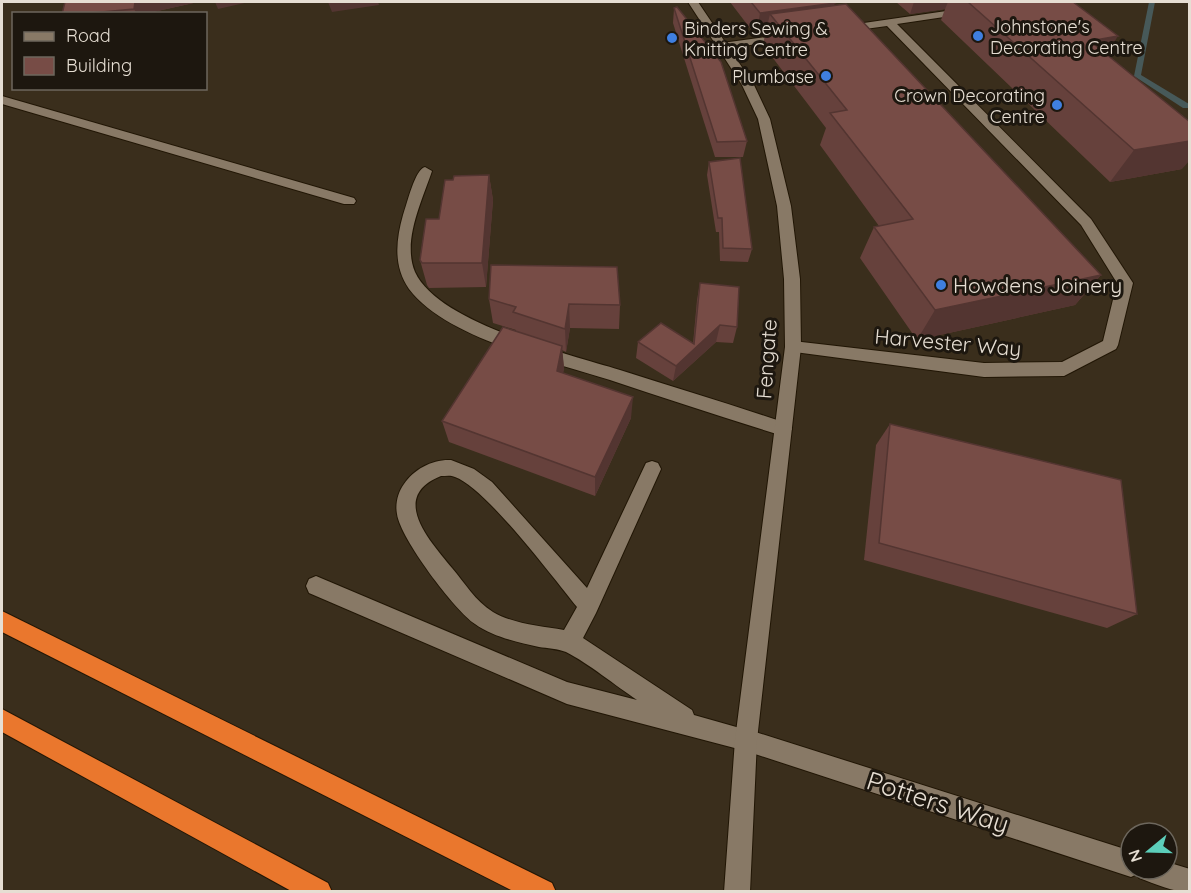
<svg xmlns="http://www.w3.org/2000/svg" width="1191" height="893" font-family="Quicksand,sans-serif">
  <rect width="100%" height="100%" fill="#3a2e1c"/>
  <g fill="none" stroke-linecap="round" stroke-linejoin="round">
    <!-- stream -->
    <path fill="#475959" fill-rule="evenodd" d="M 1149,2 L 1155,2 L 1141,75 L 1189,104 L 1189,108 L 1183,108 L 1134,76 Z"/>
    <!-- lane casing -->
    <g stroke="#211605" stroke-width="2">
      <g id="lane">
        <path d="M 967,8 L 971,9 L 971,13 L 897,24 L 1091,219 L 1133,283 L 1118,345 L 1116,349 L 1064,376 L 984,377 L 787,351 L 785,347 L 787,343 L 793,341 L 984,363 L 1062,362 L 1103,341 L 1117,283 L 1081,225 L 887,26 L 843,32 L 838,29 L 843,26 Z"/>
        <path d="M 789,34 L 795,37 L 793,39 L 722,49 L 716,46 L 722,43 Z"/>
        <path d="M 2,96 L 354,198 L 356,201 L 354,204 L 344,204 L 2,104 Z"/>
        <path d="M 425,167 L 432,171 C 422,201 402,241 415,272 C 439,324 569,354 620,370 C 677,388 733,405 789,424 L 792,429 L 789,434 L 783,436 C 725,418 667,399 610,380 C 551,361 447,339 409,289 C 393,266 396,240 403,215 C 407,204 415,169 425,167 Z"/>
        <path d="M 451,460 L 474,469 L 492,482 L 587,588 L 646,463 L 652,461 L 658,463 L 661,469 L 596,613 L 583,638 L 692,710 L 694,715 L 754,732 L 757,740 L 754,748 L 746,751 L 567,704 L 309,593 L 306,586 L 309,579 L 316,576 L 567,682 L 637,700 C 616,686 588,663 566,652 C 558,649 547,648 539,647 C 517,642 493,637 475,624 C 455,611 400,538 397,514 C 395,504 398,492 404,484 C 414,469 433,459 451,460 ZM 441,476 C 446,476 451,475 455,477 C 486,488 554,579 577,607 L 564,630 C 541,626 513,624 493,612 C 475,601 465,583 452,568 C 431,542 388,497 441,476 Z"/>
      </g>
    </g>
    <!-- street casing -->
    <g stroke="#211605" stroke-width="2">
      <path id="street" d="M 746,729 L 1131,851 L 1131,869 L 1167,869 L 1167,862 L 1190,869 L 1190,892 C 1173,892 1155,884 1139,878 L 1137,874 L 1131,877 L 746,751 L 738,748 L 735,740 L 738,732 Z"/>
    </g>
    <!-- secondary casing -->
    <g stroke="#211605" stroke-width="2">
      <path id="secondary" d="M 688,2 L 698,2 L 754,85 L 770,119 L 791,206 L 800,279 L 801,347 L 757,740 L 750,892 L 724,892 L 735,740 L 785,347 L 784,279 L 777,206 L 758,119 L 742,85 Z"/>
    </g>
    <!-- highway casing -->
    <g stroke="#211605" stroke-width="2">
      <g id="highway">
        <path d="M 2,611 L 552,883 L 556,892 L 515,892 L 2,632 Z"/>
        <path d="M 2,709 L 328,883 L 332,892 L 293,892 L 2,732 Z"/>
      </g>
    </g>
    <!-- lane -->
    <use href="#lane" fill="#887966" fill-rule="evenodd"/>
    <!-- street -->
    <use href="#street" fill="#887966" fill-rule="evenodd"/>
    <!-- secondary -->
    <use href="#secondary" fill="#887966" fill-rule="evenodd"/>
    <!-- highway -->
    <use href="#highway" fill="#ea772d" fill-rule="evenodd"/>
  </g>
  <!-- wall -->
  <g fill="#66413c">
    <path d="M 65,2 L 198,2 L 153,12 L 153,14 L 62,14 Z"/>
    <path d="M 730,2 L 834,2 L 834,5 L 1101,275 L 1075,305 L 917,340 L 860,258 L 874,227 L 879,226 L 820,145 L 826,128 L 763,45 L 765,35 L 756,36 Z"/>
    <path d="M 896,2 L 1073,2 L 1182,169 L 1110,182 L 941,20 L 945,9 L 910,14 Z"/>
    <path d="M 674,8 L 747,141 L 743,157 L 715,157 L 673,23 Z"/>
    <path d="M 709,162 L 752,249 L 748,262 L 720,261 L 719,232 L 716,232 L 707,175 Z"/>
    <path d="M 489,175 L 493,200 L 486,287 L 429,288 L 427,285 L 420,260 L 439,219 L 453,180 Z"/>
    <path d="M 700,283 L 737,327 L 733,343 L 716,342 L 673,381 L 636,358 L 638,342 L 693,344 L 697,300 Z"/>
    <path d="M 489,299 L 620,305 L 619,329 L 570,328 L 566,352 L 562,350 L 564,368 L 563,373 L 631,418 L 595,496 L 449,442 L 442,421 L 516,331 L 516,330 L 493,323 Z"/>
    <path d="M 890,424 L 1137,614 L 1107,628 L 864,560 L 876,445 Z"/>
  </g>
  <!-- shaded-wall -->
  <g fill="#533531">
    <path d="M 135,2 L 198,2 L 153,12 L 153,14 L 137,14 L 134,9 Z"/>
    <path d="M 215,2 L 249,2 L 218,9 Z"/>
    <path d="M 328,2 L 378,2 L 379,5 L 332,12 Z"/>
    <path d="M 914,2 L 948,2 L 945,9 L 910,14 Z"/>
    <path d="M 835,3 L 828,26 L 770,14 L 765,35 L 756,36 L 760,13 Z"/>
    <path d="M 1118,36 L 1098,68 L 1090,41 Z"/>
    <path d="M 1190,141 L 1190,160 L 1182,169 L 1110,182 L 1134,150 Z"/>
    <path d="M 489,175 L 493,200 L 486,287 L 482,263 Z"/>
    <path d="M 1101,275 L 1075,305 L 917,340 L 935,310 Z"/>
    <path d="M 569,304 L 570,328 L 566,352 L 565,329 Z"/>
    <path d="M 720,325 L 716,342 L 673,381 L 676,366 Z"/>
    <path d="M 562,346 L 564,368 L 559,394 L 557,371 Z"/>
    <path d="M 633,397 L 631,418 L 595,496 L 595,477 Z"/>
  </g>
  <!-- building -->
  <g fill="#774c46" stroke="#533531" stroke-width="1.5">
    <path d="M 65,2 L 135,2 L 134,9 L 80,14 L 62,14 Z"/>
    <path d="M 751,2 L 834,2 L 835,3 L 760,13 Z"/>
    <path d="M 968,2 L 1073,2 L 1118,36 L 1090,41 L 1190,122 L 1190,141 L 1134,150 Z"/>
    <path d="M 846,4 L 1101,275 L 935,310 L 874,227 L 913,219 L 830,113 L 847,110 L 770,14 Z"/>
    <path d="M 677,7 L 721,62 L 747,141 L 717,142 L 674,8 Z"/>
    <path d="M 740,158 L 752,249 L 723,248 L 722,218 L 718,218 L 709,162 Z"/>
    <path d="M 489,175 L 482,263 L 422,263 L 420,260 L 426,219 L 439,219 L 445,180 L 453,180 L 454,176 Z"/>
    <path d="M 491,265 L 617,267 L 620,305 L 569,304 L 565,329 L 513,312 L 516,307 L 489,299 Z"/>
    <path d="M 700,283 L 739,287 L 737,327 L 720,325 L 676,366 L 638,342 L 661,323 L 694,344 Z"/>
    <path d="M 503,327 L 562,346 L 557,371 L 633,397 L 595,477 L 442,421 Z"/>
    <path d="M 890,424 L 1121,480 L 1137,614 L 879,543 Z"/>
  </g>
  <!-- markers -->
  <g fill="#3f7fe0" stroke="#1d170f" stroke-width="2">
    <circle cx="978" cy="36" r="6"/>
    <circle cx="672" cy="38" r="6"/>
    <circle cx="826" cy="76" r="6"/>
    <circle cx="1057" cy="105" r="6"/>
    <circle cx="941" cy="285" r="6"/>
  </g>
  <g text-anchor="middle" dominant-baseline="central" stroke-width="6" stroke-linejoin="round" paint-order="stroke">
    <!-- far-poi labels -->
    <g font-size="18" fill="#e6ded3" stroke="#1d170f" text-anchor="start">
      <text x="990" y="26">Johnstone's<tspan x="990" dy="21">Decorating Centre</tspan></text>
      <text x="684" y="28">Binders Sewing &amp;<tspan x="684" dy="21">Knitting Centre</tspan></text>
      <text x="814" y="76" text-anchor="end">Plumbase</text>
      <text x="1045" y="95" text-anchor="end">Crown Decorating<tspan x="1045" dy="21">Centre</tspan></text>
    </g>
    <!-- poi labels -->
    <g font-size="21" fill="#e6ded3" stroke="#1d170f" text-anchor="start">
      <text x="953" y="285">Howdens Joinery</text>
    </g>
    <!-- street labels -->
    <g font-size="21" fill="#e6ded3" stroke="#1d170f">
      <text transform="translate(948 342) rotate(5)">Harvester Way</text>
      <text transform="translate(766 359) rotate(-86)">Fengate</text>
    </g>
    <!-- near-street labels -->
    <g font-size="26" fill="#e6ded3" stroke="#1d170f">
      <text transform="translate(938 802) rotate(18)">Potters Way</text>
    </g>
  </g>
  <!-- border -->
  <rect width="1191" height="893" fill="none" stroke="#e6ded3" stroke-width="6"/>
  <!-- legend -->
  <rect x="12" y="12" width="195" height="78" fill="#1d170f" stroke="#6d675d" stroke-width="1.5"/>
  <rect x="24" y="32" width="30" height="9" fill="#887966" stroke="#6d675d" stroke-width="1.5"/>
  <text x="66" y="42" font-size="18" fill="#e6ded3">Road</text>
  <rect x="24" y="57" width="30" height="18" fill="#774c46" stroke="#6d675d" stroke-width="1.5"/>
  <text x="66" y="72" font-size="18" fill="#e6ded3">Building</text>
  <!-- north arrow -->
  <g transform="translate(1149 851) rotate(251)"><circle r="28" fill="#1d170f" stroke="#6d675d" stroke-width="1.5"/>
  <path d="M0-4.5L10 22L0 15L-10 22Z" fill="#5cceba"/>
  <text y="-9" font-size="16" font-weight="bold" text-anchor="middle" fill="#e6ded3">N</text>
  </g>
</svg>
